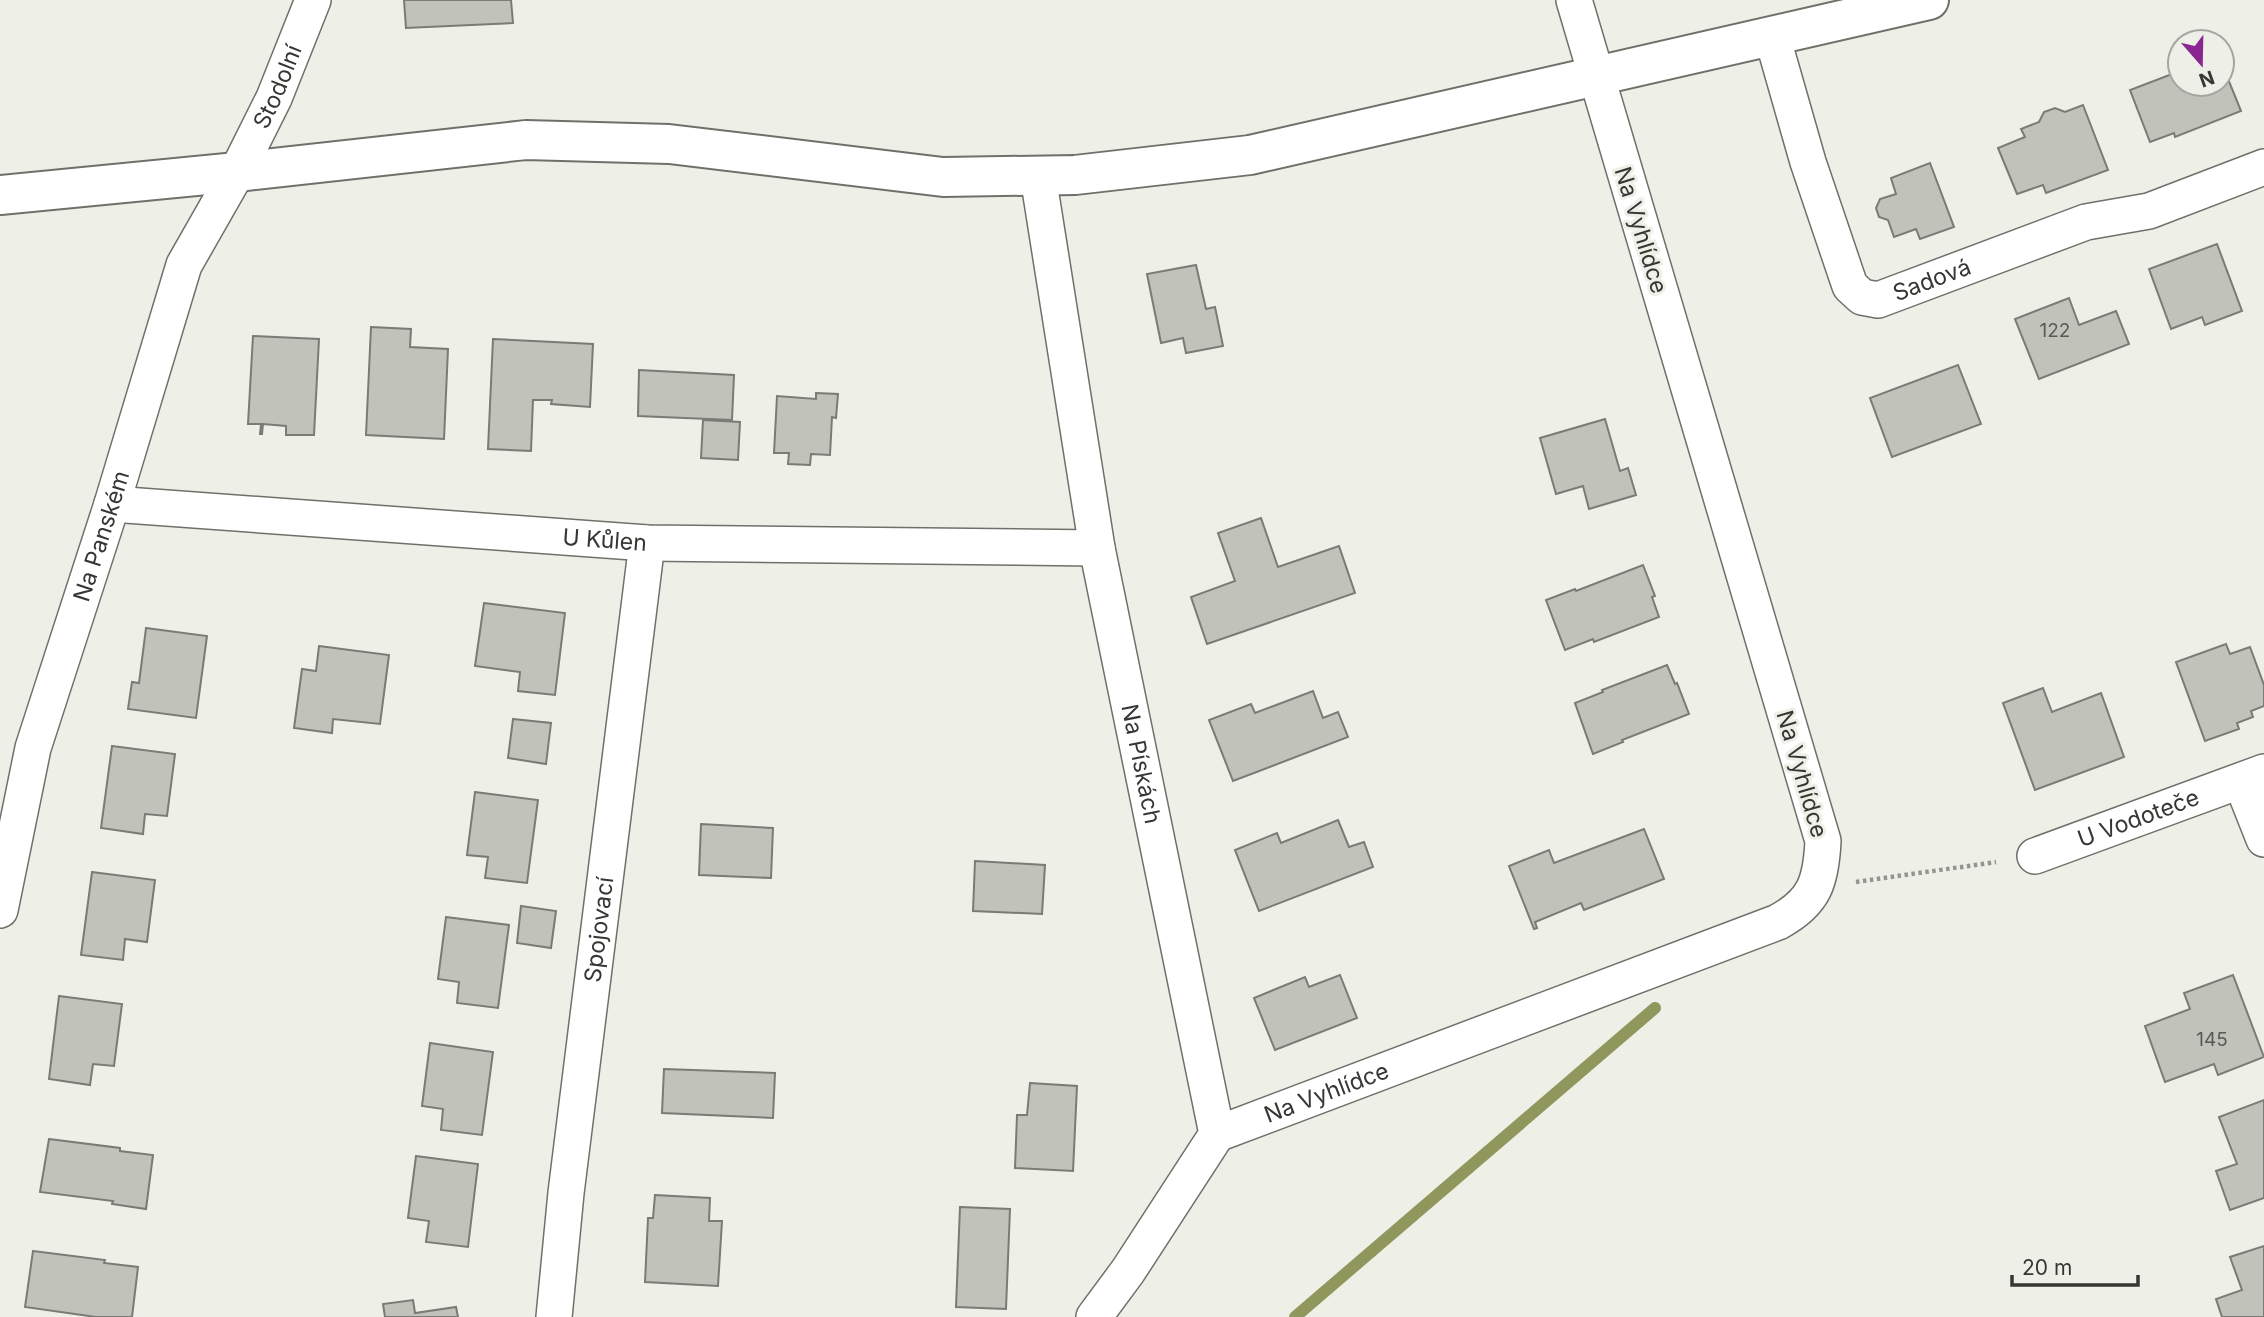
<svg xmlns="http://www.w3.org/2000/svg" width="2264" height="1317" font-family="Inter,sans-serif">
  <rect width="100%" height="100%" fill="#eef0e8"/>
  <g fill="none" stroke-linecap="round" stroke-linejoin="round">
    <!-- stream -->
    <path stroke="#8f975d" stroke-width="12" d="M 1295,1317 L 1655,1008"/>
  </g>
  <!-- building -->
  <g fill="#c1c3bb" stroke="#7a7b74" stroke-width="2">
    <path d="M 404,0 L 511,0 L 513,23 L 406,28 Z"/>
    <path d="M 2224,69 L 2241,111 L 2175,137 L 2174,133 L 2150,142 L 2130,90 L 2180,71 L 2180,84 L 2222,84 L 2222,70 Z"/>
    <path d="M 2083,105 L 2108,170 L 2046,193 L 2043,185 L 2017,194 L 1998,148 L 2025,137 L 2021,129 L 2039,122 L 2044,112 L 2055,108 L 2065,112 Z"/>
    <path d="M 1930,163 L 1954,227 L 1920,239 L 1916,229 L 1894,237 L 1888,220 L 1879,217 L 1876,208 L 1880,199 L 1896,194 L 1891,178 Z"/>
    <path d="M 2217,244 L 2242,311 L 2205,325 L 2202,317 L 2171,329 L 2149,269 Z"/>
    <path d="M 1196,265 L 1206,309 L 1215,307 L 1223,346 L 1186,353 L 1183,338 L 1161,343 L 1147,274 Z"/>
    <path d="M 2069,298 L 2079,325 L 2116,311 L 2129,344 L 2039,379 L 2015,319 Z"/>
    <path d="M 371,327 L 411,329 L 410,347 L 448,349 L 444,439 L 366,435 Z"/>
    <path d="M 253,336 L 319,339 L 314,435 L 286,435 L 286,426 L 263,424 L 262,434 L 260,434 L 261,424 L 248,424 Z"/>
    <path d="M 493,339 L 593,344 L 590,407 L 551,404 L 552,400 L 533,400 L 531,451 L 488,449 Z"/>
    <path d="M 1958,365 L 1981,424 L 1892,457 L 1870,398 Z"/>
    <path d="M 639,370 L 734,375 L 732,420 L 638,416 Z"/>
    <path d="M 816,393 L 838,394 L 836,418 L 832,417 L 830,455 L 811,454 L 810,465 L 788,464 L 789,453 L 774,453 L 777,396 L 816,399 Z"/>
    <path d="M 1605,419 L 1620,471 L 1628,468 L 1636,495 L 1589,509 L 1583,486 L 1556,494 L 1540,438 Z"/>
    <path d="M 703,420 L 740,422 L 738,460 L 701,458 Z"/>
    <path d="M 1261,518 L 1278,567 L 1339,546 L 1355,593 L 1207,644 L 1191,597 L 1235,581 L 1218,533 Z"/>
    <path d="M 1643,565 L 1655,596 L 1652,597 L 1659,617 L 1594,642 L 1593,639 L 1565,650 L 1546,600 L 1575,589 L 1576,591 Z"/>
    <path d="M 484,603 L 565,613 L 555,695 L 518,691 L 520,672 L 475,666 Z"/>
    <path d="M 146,628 L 207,636 L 196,718 L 128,709 L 132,682 L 139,683 Z"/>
    <path d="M 2226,644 L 2230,654 L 2250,647 L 2264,685 L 2264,706 L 2251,711 L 2253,717 L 2237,723 L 2239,729 L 2205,741 L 2176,662 Z"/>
    <path d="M 319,646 L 389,655 L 380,724 L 333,719 L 332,733 L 294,728 L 302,669 L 316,671 Z"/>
    <path d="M 1667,665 L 1675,684 L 1677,683 L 1689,714 L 1622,740 L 1623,742 L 1593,754 L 1575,703 L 1603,692 L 1602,690 Z"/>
    <path d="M 2043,688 L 2052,712 L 2101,693 L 2124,757 L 2035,790 L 2003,703 Z"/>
    <path d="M 1313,691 L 1323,718 L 1338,712 L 1348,737 L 1233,781 L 1209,720 L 1251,704 L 1255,713 Z"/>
    <path d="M 513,719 L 551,723 L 546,764 L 508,758 Z"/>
    <path d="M 112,746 L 175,754 L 167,816 L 145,814 L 143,834 L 101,828 Z"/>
    <path d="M 475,792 L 538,800 L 527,883 L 485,878 L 488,857 L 467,855 Z"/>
    <path d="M 1338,820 L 1349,847 L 1364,842 L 1373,867 L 1259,911 L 1235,850 L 1277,833 L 1281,843 Z"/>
    <path d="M 701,824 L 773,828 L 771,878 L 699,875 Z"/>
    <path d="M 1644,829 L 1664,879 L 1584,910 L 1581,903 L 1535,922 L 1537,928 L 1534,929 L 1509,866 L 1549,850 L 1554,863 Z"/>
    <path d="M 975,861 L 1045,865 L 1042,914 L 973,911 Z"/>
    <path d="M 92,872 L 155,880 L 147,942 L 125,939 L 123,960 L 81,955 Z"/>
    <path d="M 521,906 L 556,911 L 551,948 L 517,943 Z"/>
    <path d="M 446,917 L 509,925 L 498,1008 L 457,1003 L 459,982 L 438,979 Z"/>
    <path d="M 1340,975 L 1357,1018 L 1275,1050 L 1254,998 L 1305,977 L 1309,987 Z"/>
    <path d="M 2233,975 L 2264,1057 L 2218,1075 L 2214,1064 L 2165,1082 L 2145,1026 L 2190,1009 L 2184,993 Z"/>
    <path d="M 59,996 L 122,1004 L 114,1066 L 93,1064 L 90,1085 L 49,1079 Z"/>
    <path d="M 430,1043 L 493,1052 L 482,1135 L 441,1130 L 443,1109 L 422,1106 Z"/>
    <path d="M 664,1069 L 775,1073 L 773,1118 L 662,1113 Z"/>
    <path d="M 1030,1083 L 1077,1086 L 1073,1171 L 1015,1168 L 1017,1115 L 1027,1115 Z"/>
    <path d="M 2264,1100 L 2264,1198 L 2230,1210 L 2216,1171 L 2237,1164 L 2219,1117 Z"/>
    <path d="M 49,1139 L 120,1148 L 120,1151 L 153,1155 L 146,1209 L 112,1204 L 113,1201 L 40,1192 Z"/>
    <path d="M 416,1156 L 478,1164 L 468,1247 L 426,1242 L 429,1221 L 408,1218 Z"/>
    <path d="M 655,1195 L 710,1198 L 709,1221 L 722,1221 L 718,1286 L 645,1282 L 648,1218 L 653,1218 Z"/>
    <path d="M 960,1207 L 1010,1209 L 1006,1309 L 956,1307 Z"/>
    <path d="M 2264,1246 L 2264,1317 L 2222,1317 L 2216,1299 L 2242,1290 L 2230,1257 Z"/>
    <path d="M 33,1251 L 105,1260 L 104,1263 L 138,1267 L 132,1317 L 96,1317 L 25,1307 Z"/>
    <path d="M 413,1300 L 415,1313 L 456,1307 L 458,1317 L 385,1317 L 383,1304 Z"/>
  </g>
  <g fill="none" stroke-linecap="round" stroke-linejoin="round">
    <!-- street casing -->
    <g stroke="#6f7069" stroke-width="38">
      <g id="street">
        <path id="s1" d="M 1772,36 L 1808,162 L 1850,286 L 1862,297 L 1878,300 L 2086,222 L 2149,211 L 2264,167"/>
        <path id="s2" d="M 1038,176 L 1097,548 L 1217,1134 L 1128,1271 L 1094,1317"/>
        <path id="s3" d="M 112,504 L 647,543 L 1097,548"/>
        <path d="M 2241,781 L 2264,839"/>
        <path id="s4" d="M 2035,856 L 2264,772"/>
        <path id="s5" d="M 0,910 L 33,748 L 112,504 L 184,265 L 237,172 L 274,98 L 313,0"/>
        <path id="s6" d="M 1217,1134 L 1778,922 C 1815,902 1821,881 1823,841 L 1574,0"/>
        <path id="s7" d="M 554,1317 L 566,1193 L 647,543"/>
      </g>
    </g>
    <!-- secondary casing -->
    <g stroke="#6f7069" stroke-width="42">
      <path id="secondary" d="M 0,195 L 237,172 L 526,140 L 669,144 L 943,177 L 1075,175 L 1250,155 L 1929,0"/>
    </g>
    <!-- path -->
    <path stroke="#94958f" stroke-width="4.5" stroke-dasharray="3.5 3.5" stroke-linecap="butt" d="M 1856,882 L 1996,862"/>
    <!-- street -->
    <use href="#street" stroke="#fff" stroke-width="35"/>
    <!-- secondary -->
    <use href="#secondary" stroke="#fff" stroke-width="38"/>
  </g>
  <g text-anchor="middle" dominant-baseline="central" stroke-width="6" stroke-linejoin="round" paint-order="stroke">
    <!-- number labels -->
    <g font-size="19" fill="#595955">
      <text x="2055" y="330">122</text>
      <text x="2212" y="1039">145</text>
    </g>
    <!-- street labels -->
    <g font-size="23" fill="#363633" stroke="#eef0e8">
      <text stroke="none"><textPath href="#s5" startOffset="873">Stodolní</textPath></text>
      <text transform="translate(1641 230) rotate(73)">Na Vyhlídce</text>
      <text stroke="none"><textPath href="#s1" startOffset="352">Sadová</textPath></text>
      <text stroke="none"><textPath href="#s5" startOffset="388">Na Panském</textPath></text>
      <text stroke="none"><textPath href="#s3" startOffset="494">U Kůlen</textPath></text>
      <text stroke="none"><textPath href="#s2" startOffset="597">Na Pískách</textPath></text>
      <text transform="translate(1802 774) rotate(74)">Na Vyhlídce</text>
      <text stroke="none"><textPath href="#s4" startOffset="110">U Vodoteče</textPath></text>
      <text stroke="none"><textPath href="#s7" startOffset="390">Spojovací</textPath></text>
      <text stroke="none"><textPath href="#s6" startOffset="117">Na Vyhlídce</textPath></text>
    </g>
  </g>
  <!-- north arrow -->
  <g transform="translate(2201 63) rotate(160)"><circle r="33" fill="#eef0e8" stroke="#a4a6a0" stroke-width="2"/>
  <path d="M0-5L12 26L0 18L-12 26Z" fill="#89268f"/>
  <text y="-10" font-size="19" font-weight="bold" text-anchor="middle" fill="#363633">N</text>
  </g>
  <!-- scale -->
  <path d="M2012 1275v10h126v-10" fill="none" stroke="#363633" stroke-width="3.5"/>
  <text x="2022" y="1275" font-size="21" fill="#363633" stroke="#eef0e8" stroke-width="5" paint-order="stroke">20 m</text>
</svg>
